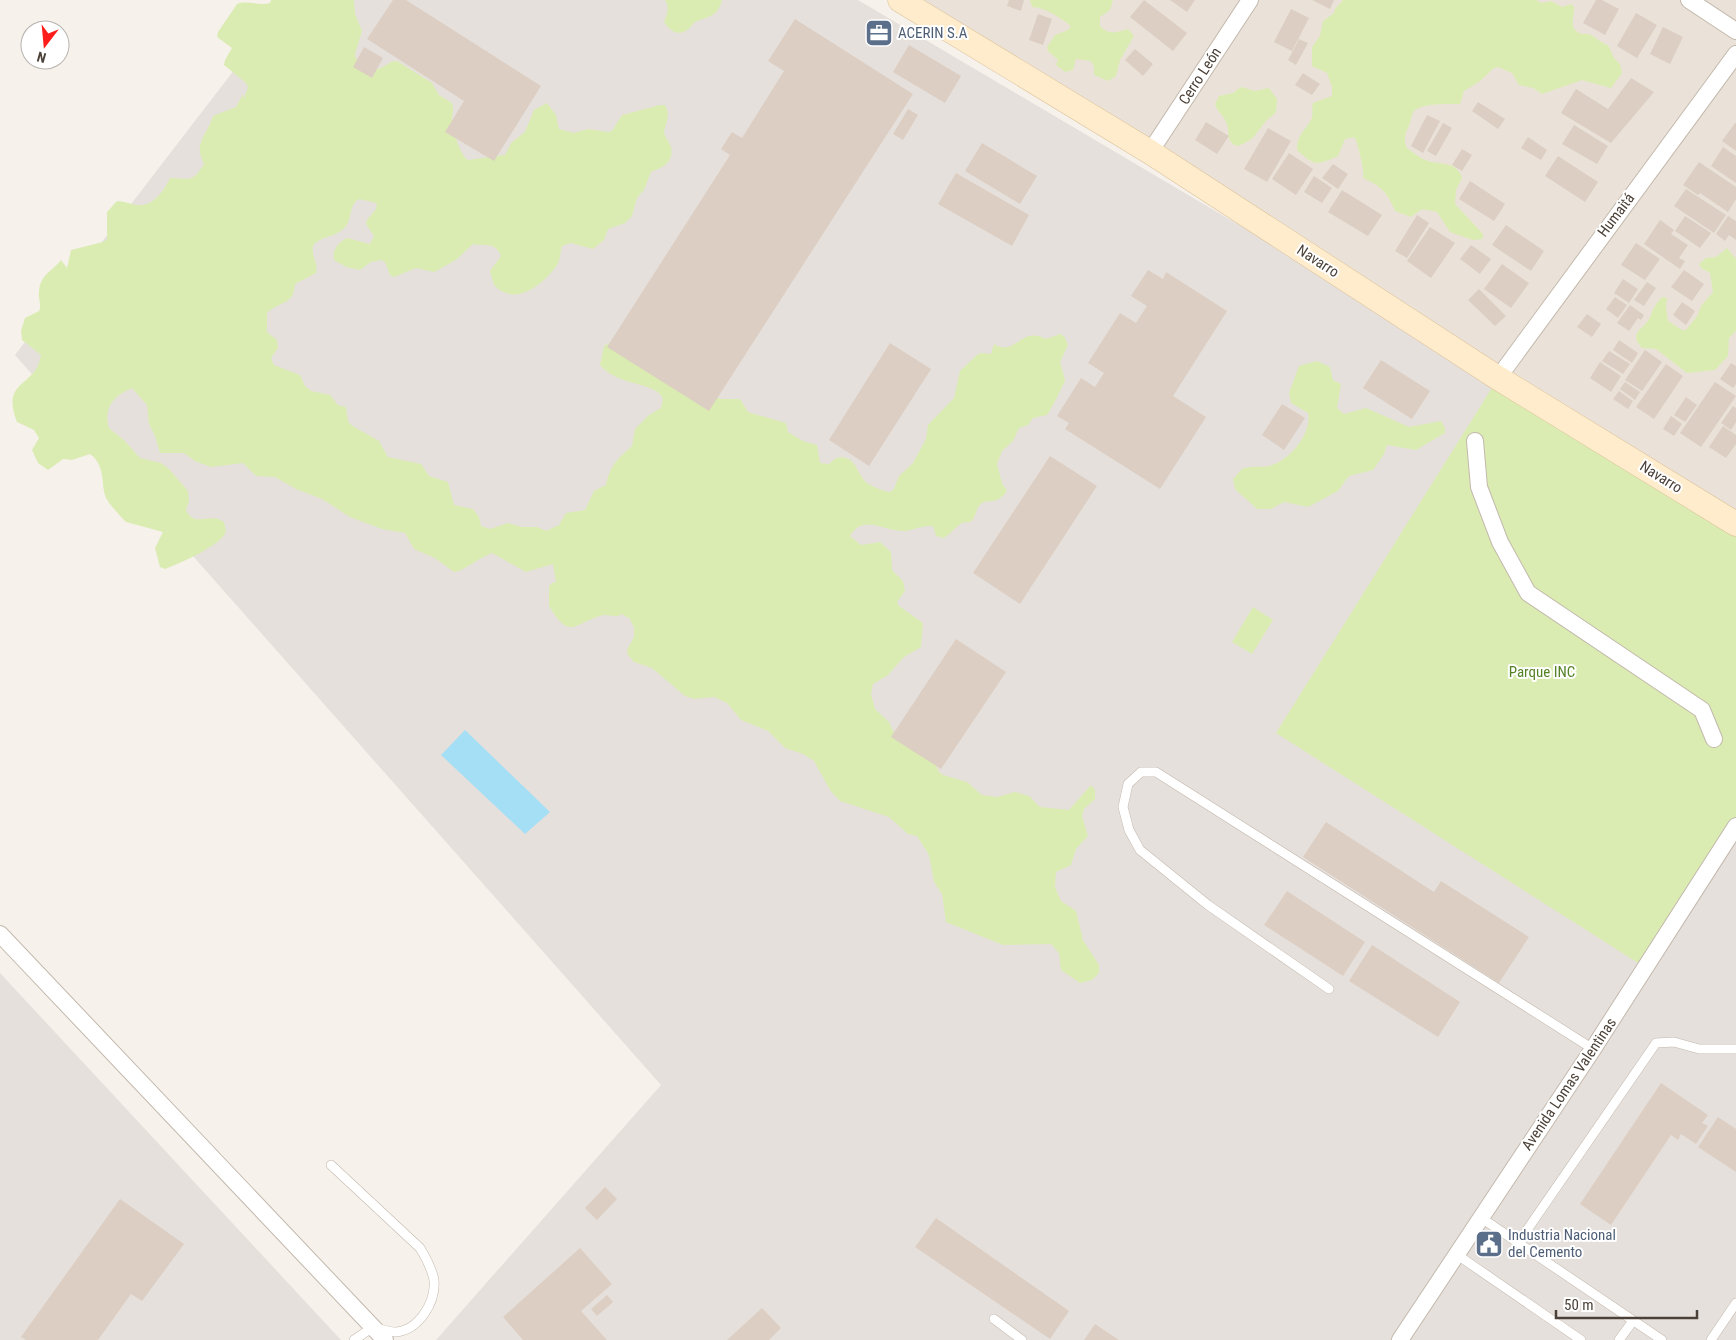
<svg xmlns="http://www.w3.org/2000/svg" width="1736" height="1340" font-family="'Roboto Condensed',sans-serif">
  <rect width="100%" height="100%" fill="#f6f1eb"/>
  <!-- residential -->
  <path fill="#eae2d8" d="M 908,0 L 1736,0 L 1736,516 Z"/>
  <!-- industrial -->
  <g fill="#e6e0dc">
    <path d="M 288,0 L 858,0 L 1498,378 L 1736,537 L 1736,1340 L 436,1340 L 661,1085 L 15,355 Z"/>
    <path d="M 0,973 L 341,1340 L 0,1340 Z"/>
  </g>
  <!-- green -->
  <g fill="#daecb2">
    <path d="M 271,0 L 354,0 L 355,14 L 362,31 L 355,54 L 356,59 C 362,62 368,67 374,69 C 382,71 388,60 397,61 L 432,83 L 439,95 L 452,103 C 455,111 451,115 452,123 C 454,133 460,155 468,160 L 505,155 L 511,143 L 525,132 L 534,110 L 547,103 L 556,115 L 559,129 L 574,133 L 588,129 L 608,132 L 612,131 L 622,115 L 660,105 L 665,105 C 671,116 666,121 664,132 C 665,138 669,141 671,147 C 674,163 663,167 651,172 L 644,190 L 637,198 L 632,216 L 625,223 L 608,229 L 604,240 L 593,249 L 571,243 L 562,246 C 560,252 561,259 557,265 C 544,284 515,308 494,285 L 490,271 L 501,256 C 495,241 485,247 473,244 L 456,260 L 434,272 L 416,268 L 394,277 L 390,275 L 385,262 L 381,260 L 371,262 L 360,270 L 346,267 L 334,260 C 332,250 338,242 347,238 L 370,244 L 374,236 L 366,224 L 367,220 L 376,209 L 377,204 L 373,202 L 359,199 C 348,205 353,219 345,227 C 336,238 321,235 313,246 C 311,256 319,264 316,273 L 295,284 C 294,306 279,301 267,313 L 267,332 L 277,340 L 278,348 L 271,358 L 274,365 L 300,375 L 305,386 L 311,391 L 330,395 L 338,405 L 346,407 L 348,421 L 351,425 L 379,441 L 388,457 L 421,464 L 429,476 L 448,482 L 454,505 L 473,509 L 479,517 L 481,526 L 490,529 L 508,523 L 522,527 L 537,527 L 546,531 L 559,525 L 566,513 L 585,510 L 594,491 L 606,485 C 611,463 617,460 632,446 L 635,429 L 649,415 L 661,408 L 663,399 C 656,381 618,387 600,365 L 604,346 L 613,341 L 712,396 L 721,399 L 740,399 L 748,412 L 786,423 L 788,432 L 803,441 L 817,445 L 820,463 L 829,464 L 836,458 C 856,453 856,474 867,483 C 873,487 883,491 890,492 L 894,489 L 899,476 L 913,463 L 926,439 L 928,425 L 954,398 L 960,371 L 977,355 L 981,353 L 991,354 L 994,344 C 1016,358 1020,325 1046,339 L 1060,334 L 1064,336 L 1068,345 L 1060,362 L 1065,380 C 1064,384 1050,412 1047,415 L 1033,418 L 1028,425 L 1019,428 L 1013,441 L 1002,451 L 997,464 L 1002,483 L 1007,491 C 996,507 987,497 980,505 C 976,509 976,515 973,519 C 970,524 967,521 962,523 C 957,526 950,534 944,538 L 936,536 L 933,526 C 922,525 912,531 902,531 C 882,530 863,514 850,536 L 861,545 L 880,542 L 891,552 L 892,570 L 903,581 L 905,591 L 897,602 L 899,606 L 923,623 L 921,647 L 904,657 L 888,675 L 873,684 L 871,694 L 875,709 L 889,722 L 895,735 L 935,763 L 939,772 L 943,775 L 967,782 L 982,795 L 997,797 L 1015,792 L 1029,796 L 1040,807 L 1069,810 L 1091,785 L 1095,790 L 1095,799 L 1084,809 L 1082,816 L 1088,836 L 1076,849 L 1071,865 L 1056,872 L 1055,887 L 1061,901 L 1076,911 L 1083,940 L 1099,965 L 1099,973 L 1092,980 L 1080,983 L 1061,970 L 1059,953 L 1051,944 L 1003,945 L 946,922 L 942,894 L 934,882 L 929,855 L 917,836 L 908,834 L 889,817 L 840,801 L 830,790 L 814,761 L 803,754 L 785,748 L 768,731 L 741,720 L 727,703 L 714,697 L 694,699 L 685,696 L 652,668 L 634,662 L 628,655 L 627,650 L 634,637 L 634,628 L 630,619 L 622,614 C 614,619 608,613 600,616 C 572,625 570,640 549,606 L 549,586 L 552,583 L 556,582 L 553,564 L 526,572 L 492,553 C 480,557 464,571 454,572 L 435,558 L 414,549 L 405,533 L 382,529 L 350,517 L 322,499 L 296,489 L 275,477 L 256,476 L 243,463 L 211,467 L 195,461 L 184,453 L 160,453 L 155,436 L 149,424 L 147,405 L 132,388 C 114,396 103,407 109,428 L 124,440 L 140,458 L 161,463 L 169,469 L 188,491 L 189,501 L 186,510 C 195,529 210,511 224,522 L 226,531 C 223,545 178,564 165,569 L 160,567 L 155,548 L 163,532 L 126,522 C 122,518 110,505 108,501 C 99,489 108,467 90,454 L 72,460 L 63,459 L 48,470 L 38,463 L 32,450 L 39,438 L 34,430 L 17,422 C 0,379 36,388 41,355 L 22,340 L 21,331 L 25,318 L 39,311 C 42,305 38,299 39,292 C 40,274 53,271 61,260 L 67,268 L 71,250 L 103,242 L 107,239 L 107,212 L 117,201 C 124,201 130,204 137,205 C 153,207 164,191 170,178 C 189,178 192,184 204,164 C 193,142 206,138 213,116 L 236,107 L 243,94 L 244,99 L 248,87 L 246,83 L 224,65 L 225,60 L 232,48 L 217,37 L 218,32 L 237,4 C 248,0 258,6 270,3 Z"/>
    <path d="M 665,0 L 721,0 L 722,1 C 717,17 709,16 695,22 C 692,24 691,28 687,30 C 678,37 669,30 664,22 C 667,15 670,7 665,0 Z"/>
    <path d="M 1030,0 L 1113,0 L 1110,10 L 1100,17 L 1100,26 C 1110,36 1117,32 1128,29 L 1134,36 L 1120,60 L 1116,76 L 1108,81 L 1094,75 L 1094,67 L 1091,61 L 1076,59 L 1073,70 L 1065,72 L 1056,65 L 1058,60 L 1048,51 L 1047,47 L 1055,35 L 1068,30 L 1071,26 C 1062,19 1045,7 1032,7 Z"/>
    <path d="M 1343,0 L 1536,0 L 1542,3 L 1551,1 L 1562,7 L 1571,4 L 1574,7 C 1575,16 1568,27 1579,33 C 1583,35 1587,33 1591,35 C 1598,39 1601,43 1608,45 L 1614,58 L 1620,64 L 1622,73 L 1611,88 L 1582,80 L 1542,94 L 1533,88 L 1519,85 L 1512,73 L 1498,67 L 1494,68 L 1480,81 L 1464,91 L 1460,104 C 1450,104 1421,103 1414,111 C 1411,115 1411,121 1409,126 C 1405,133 1403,140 1407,148 C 1413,152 1421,159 1428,161 C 1441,165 1457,161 1462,178 L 1456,190 L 1455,204 L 1483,234 L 1483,239 L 1473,240 L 1450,232 L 1437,212 L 1422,209 L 1411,217 L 1395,211 C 1388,193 1381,186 1363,178 C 1365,173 1358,142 1354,137 L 1345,139 L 1338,156 C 1317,165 1315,167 1297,150 C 1296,137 1305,130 1311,120 C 1314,115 1311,109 1313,103 L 1332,96 L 1332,87 L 1327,73 L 1312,66 L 1312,47 L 1320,36 L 1323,21 L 1334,13 L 1335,9 Z"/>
    <path d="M 1241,87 L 1255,91 L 1269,88 L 1277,99 L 1276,112 C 1273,116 1270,117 1267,120 C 1254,134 1258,138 1238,146 C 1224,142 1231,131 1226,122 C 1223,115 1217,111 1215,104 L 1219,96 L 1233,93 Z"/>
    <path d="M 1727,248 L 1736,259 L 1736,331 L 1729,338 L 1728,356 L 1715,370 L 1687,373 L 1656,349 L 1642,348 C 1627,331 1645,330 1650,317 C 1654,307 1654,306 1662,297 L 1667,298 L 1666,307 L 1668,321 L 1682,330 L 1686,330 L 1698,315 L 1701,306 L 1713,292 L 1710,273 L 1701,268 L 1699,264 L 1706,258 L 1716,257 Z"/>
    <path d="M 1317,361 L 1330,367 L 1333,380 L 1341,384 L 1337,408 L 1344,414 L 1366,408 L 1409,427 L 1441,421 L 1445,428 L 1445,433 L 1416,450 L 1387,445 L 1384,454 L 1373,470 L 1349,476 L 1338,491 L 1308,507 L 1284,502 L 1271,509 L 1257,509 L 1235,489 L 1233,479 L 1242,469 C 1251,465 1260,468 1269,466 C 1288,462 1313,433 1308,413 L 1291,403 L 1289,393 L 1299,366 Z"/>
    <path d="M 1498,378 L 1736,524 L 1736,826 L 1646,968 L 1276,733 Z"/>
    <path d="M 1253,607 L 1273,620 L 1252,654 L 1232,642 Z"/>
  </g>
  <!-- water -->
  <path fill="#a5dff5" d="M 465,730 L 550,812 L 525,834 L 441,755 Z"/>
  <!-- building -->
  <g fill="#dccec2">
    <path d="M 393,0 L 406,0 L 541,86 L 494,161 L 445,132 L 464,101 L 367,39 Z"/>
    <path d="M 1009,0 L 1024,0 L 1021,11 L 1007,6 Z"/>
    <path d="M 1144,0 L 1187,33 L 1173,51 L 1130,17 Z"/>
    <path d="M 1170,0 L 1195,0 L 1187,12 Z"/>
    <path d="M 1312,0 L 1334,0 L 1330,9 Z"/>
    <path d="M 1596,0 L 1602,0 L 1619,9 L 1605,35 L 1583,23 Z"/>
    <path d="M 1291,9 L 1309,18 L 1292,51 L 1274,42 Z"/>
    <path d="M 1636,13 L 1657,25 L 1637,58 L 1617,46 Z"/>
    <path d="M 1038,14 L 1052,19 L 1043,45 L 1029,40 Z"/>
    <path d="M 795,19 L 913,94 L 709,411 L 607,347 L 730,155 L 721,149 L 732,132 L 742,138 L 784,71 L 768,61 Z"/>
    <path d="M 1663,27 L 1683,37 L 1670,64 L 1650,54 Z"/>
    <path d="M 1299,39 L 1308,43 L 1296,65 L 1288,60 Z"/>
    <path d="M 909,45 L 961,76 L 945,103 L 893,72 Z"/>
    <path d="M 364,47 L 383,58 L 372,78 L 353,67 Z"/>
    <path d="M 1135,49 L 1153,64 L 1143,76 L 1125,60 Z"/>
    <path d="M 1303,73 L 1320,84 L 1312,95 L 1295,85 Z"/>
    <path d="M 1631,78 L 1654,92 L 1611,143 L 1561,113 L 1576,89 L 1608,109 Z"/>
    <path d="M 1478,102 L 1505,119 L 1498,129 L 1472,111 Z"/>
    <path d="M 908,109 L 918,115 L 903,140 L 893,134 Z"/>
    <path d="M 1427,115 L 1440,121 L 1423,153 L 1411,146 Z"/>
    <path d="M 1206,122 L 1229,136 L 1217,154 L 1195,140 Z"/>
    <path d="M 1443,123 L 1452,128 L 1436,156 L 1427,151 Z"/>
    <path d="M 1735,123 L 1736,123 L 1736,151 L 1722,141 Z"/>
    <path d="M 1574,125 L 1608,146 L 1597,164 L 1562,144 Z"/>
    <path d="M 1268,128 L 1291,141 L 1267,182 L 1244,169 Z"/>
    <path d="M 1528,137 L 1547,150 L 1541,160 L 1521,148 Z"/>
    <path d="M 982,143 L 1037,176 L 1020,204 L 965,171 Z"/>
    <path d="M 1723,147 L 1736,156 L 1736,183 L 1711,166 Z"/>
    <path d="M 1462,149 L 1472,155 L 1462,171 L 1452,165 Z"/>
    <path d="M 1289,153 L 1313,169 L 1296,195 L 1272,179 Z"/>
    <path d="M 1558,156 L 1598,182 L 1585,202 L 1545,176 Z"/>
    <path d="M 1699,162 L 1736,187 L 1736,199 L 1728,212 L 1700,193 L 1698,195 L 1683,185 Z"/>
    <path d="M 1333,164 L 1348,174 L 1338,189 L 1322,178 Z"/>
    <path d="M 956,173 L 1029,215 L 1012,246 L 938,204 Z"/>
    <path d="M 1314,176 L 1332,188 L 1322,203 L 1304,192 Z"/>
    <path d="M 1470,181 L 1505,204 L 1494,221 L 1459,199 Z"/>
    <path d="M 1686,189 L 1726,215 L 1714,233 L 1674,206 Z"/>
    <path d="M 1342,190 L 1382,215 L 1368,236 L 1328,212 Z"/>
    <path d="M 1417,215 L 1429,223 L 1407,258 L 1395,251 Z"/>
    <path d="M 1685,216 L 1711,233 L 1700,248 L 1675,231 Z"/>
    <path d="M 1728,216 L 1736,221 L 1736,240 L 1729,235 L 1725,241 L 1716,234 Z"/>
    <path d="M 1660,220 L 1674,230 L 1671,234 L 1688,245 L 1679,258 L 1685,261 L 1680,269 L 1644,244 Z"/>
    <path d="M 1506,225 L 1544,251 L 1531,271 L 1492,245 Z"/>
    <path d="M 1430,227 L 1455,243 L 1431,278 L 1407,261 Z"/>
    <path d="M 1636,243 L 1660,259 L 1645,280 L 1621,265 Z"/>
    <path d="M 1471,245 L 1491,259 L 1480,274 L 1460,259 Z"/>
    <path d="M 1502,264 L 1529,283 L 1511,308 L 1484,289 Z"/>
    <path d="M 1148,270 L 1163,279 L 1166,272 L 1227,311 L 1173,396 L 1206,417 L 1160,489 L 1065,429 L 1069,423 L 1057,416 L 1081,378 L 1095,387 L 1104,373 L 1088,363 L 1120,313 L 1136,323 L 1147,306 L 1131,296 Z"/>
    <path d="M 1684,270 L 1704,284 L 1692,301 L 1671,287 Z"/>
    <path d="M 1623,279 L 1638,289 L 1629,303 L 1614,293 Z"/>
    <path d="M 1647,282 L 1656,288 L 1644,306 L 1634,300 Z"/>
    <path d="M 1479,289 L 1506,316 L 1495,326 L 1468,300 Z"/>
    <path d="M 1615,297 L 1627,305 L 1618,318 L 1606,309 Z"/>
    <path d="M 1682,302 L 1695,311 L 1686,325 L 1673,315 Z"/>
    <path d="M 1630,305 L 1644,315 L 1641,320 L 1638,318 L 1629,331 L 1617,323 Z"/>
    <path d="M 1587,314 L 1601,324 L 1592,337 L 1577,327 Z"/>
    <path d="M 1619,340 L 1638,353 L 1632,363 L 1613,350 Z"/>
    <path d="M 890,343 L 931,369 L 869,466 L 829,440 Z"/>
    <path d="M 1645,350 L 1662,362 L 1642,391 L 1625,380 Z"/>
    <path d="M 1609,351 L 1630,364 L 1623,374 L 1602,361 Z"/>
    <path d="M 1381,360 L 1430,391 L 1412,419 L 1363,388 Z"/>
    <path d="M 1600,362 L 1621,376 L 1611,392 L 1590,378 Z"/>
    <path d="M 1731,363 L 1736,366 L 1736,384 L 1733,388 L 1720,379 Z"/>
    <path d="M 1666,364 L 1683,376 L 1654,419 L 1636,407 Z"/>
    <path d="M 1625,382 L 1640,392 L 1635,400 L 1620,389 Z"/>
    <path d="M 1715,382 L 1736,396 L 1701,447 L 1680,433 Z"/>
    <path d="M 1619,391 L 1633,401 L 1628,409 L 1613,399 Z"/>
    <path d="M 1686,397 L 1697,405 L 1685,422 L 1674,415 Z"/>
    <path d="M 1282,404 L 1305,418 L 1284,450 L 1262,435 Z"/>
    <path d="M 1733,406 L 1736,408 L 1736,422 L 1731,430 L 1721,423 Z"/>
    <path d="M 1671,416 L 1682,424 L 1674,436 L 1663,429 Z"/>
    <path d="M 1723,426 L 1736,435 L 1736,444 L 1726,458 L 1709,447 Z"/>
    <path d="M 1050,456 L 1097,486 L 1020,604 L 973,573 Z"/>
    <path d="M 956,639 L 1006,672 L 941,769 L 891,737 Z"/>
    <path d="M 1326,822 L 1434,892 L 1441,881 L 1529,937 L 1499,983 L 1303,857 Z"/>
    <path d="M 1287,891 L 1365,942 L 1343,976 L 1264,925 Z"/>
    <path d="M 1372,945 L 1460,1002 L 1438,1037 L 1349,981 Z"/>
    <path d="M 1661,1083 L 1708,1115 L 1702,1123 L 1708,1126 L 1696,1144 L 1681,1134 L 1678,1140 L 1671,1135 L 1611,1225 L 1580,1204 Z"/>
    <path d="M 1718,1117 L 1736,1129 L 1736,1172 L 1698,1147 Z"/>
    <path d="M 605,1187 L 617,1199 L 597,1220 L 585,1208 Z"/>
    <path d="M 120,1199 L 184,1244 L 142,1301 L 131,1294 L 98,1340 L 26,1340 L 21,1337 Z"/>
    <path d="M 936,1218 L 1069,1311 L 1050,1339 L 915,1247 Z"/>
    <path d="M 580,1248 L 612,1284 L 581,1311 L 607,1340 L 523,1340 L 503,1317 Z"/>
    <path d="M 607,1295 L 613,1302 L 597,1316 L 591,1309 Z"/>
    <path d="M 762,1308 L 781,1328 L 769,1340 L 727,1340 Z"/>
    <path d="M 1095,1324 L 1119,1340 L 1084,1340 Z"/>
  </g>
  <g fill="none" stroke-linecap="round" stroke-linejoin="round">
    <!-- lane casing -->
    <g stroke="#c3b8ac" stroke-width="10">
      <g id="lane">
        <path d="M 1329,989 L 1208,905 L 1140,850 L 1129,830 L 1123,807 L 1128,784 L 1141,772 L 1156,772 L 1593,1049"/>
        <path d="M 331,1165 L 420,1248 C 426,1258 432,1269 434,1280 C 436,1302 419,1330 396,1332 C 389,1332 380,1329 373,1327 L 354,1340"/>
        <path d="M 1480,1217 L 1662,1340"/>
        <path d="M 1518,1243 L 1656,1043 L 1674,1042 L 1699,1049 L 1736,1049"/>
        <path d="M 1456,1254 L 1581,1340"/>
        <path d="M 994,1319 L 1022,1340"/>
        <path d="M 1619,1340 L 1633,1321"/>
        <path d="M 1711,1340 L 1736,1303"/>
      </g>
    </g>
    <!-- street casing -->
    <g stroke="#c3b8ac" stroke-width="18">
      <g id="street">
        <path d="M 1689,0 L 1736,31"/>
        <path d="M 1150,152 L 1250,0"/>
        <path d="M 1498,378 L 1736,54"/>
        <path d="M 1475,441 L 1479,487 L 1500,542 L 1528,593 L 1702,710 L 1714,739"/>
        <path d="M 0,934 L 385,1340"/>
        <path d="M 1400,1340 L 1593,1049 L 1736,826"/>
      </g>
    </g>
    <!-- secondary casing -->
    <g stroke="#dcc29a" stroke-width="25">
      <path id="secondary" d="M 900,0 L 1150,152 L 1498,378 L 1736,524"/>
    </g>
    <!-- lane -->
    <use href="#lane" stroke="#fff" stroke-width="9"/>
    <!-- street -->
    <use href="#street" stroke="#fff" stroke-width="16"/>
    <!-- secondary -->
    <use href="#secondary" stroke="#ffeccc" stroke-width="24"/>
  </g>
  <!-- icons -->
  <defs>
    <g id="office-square" transform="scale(1.4375)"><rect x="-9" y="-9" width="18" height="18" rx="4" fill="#5c6f8a" stroke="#fff"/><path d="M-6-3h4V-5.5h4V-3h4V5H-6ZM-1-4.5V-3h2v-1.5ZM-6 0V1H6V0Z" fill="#fff"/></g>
    <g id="civic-square" transform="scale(1.4375)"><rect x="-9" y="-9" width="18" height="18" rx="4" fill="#5c6f8a" stroke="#fff"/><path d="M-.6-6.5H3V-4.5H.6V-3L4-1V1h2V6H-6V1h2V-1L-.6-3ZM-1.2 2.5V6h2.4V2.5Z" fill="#fff"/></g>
  </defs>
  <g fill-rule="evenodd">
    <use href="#office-square" x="879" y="33"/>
    <use href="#civic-square" x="1489" y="1244"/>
  </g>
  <g text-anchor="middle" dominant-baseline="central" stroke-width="4" stroke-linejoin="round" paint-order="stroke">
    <!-- service labels -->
    <g font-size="15" fill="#4e5e75" stroke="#fff" text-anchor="start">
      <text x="898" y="33">ACERIN S.A</text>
      <text x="1508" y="1235">Industria Nacional<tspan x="1508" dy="17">del Cemento</tspan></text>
    </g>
    <!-- street labels -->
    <g font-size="15" fill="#4b4138" stroke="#fff">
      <text transform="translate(1200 76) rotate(-57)">Cerro León</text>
      <text transform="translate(1616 215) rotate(-53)">Humaitá</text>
      <text transform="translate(1318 261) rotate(33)">Navarro</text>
      <text transform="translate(1661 477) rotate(32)">Navarro</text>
      <text transform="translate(1569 1084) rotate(-56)">Avenida Lomas Valentinas</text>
    </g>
    <!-- park labels -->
    <g font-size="15" fill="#558226" stroke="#fff">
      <text x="1542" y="672">Parque INC</text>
    </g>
  </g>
  <!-- north arrow -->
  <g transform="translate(45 45) rotate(196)"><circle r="24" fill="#ffffff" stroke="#b7b3af"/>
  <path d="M0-4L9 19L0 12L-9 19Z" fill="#ff1d19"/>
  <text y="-8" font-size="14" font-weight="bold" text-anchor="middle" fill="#4b4138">N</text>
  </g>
  <!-- scale -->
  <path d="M1556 1310v8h141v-8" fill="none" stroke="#4b4138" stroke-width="2.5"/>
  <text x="1564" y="1310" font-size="15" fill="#4b4138" stroke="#ffffff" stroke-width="4" paint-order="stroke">50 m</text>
</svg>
